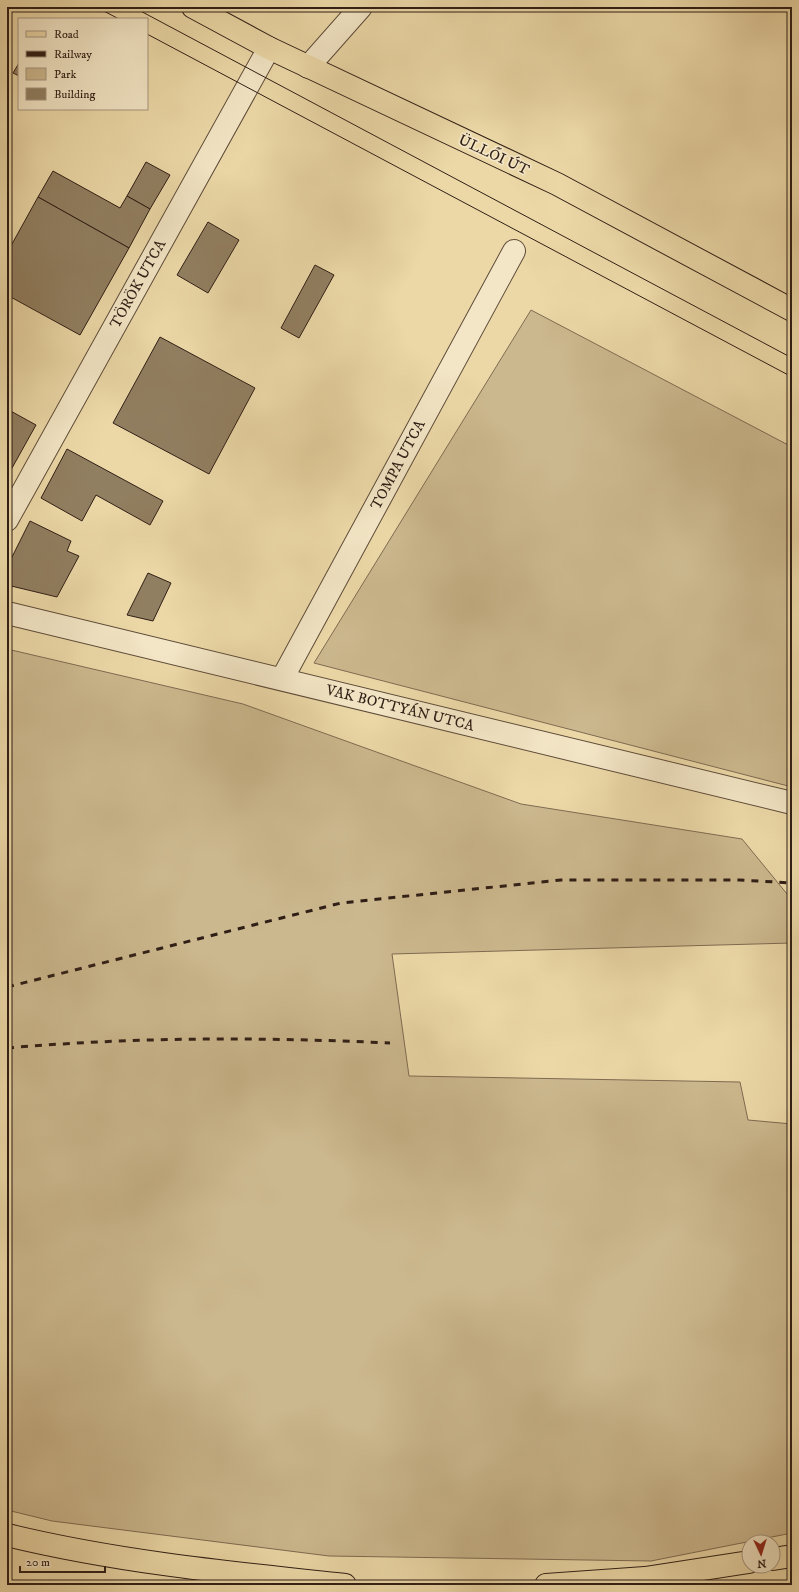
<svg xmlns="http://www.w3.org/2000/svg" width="799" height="1592" font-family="'IM FELL DW Pica',serif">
  <rect width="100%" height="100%" fill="#ecd8a7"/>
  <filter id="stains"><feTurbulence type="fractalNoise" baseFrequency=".005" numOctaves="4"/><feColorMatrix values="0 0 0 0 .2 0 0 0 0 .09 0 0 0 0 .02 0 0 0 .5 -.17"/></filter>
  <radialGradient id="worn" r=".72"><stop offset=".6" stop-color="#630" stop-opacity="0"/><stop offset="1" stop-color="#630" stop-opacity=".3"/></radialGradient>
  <!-- green -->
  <g fill="#ccb88e" stroke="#7e6b52">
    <path d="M 531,310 L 792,447 L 792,787 L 314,663 Z"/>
    <path d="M 7,649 L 243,704 L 521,804 L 742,839 L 792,900 L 792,943 L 392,954 L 409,1076 L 740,1082 L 748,1120 L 792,1124 L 792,1533 L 651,1561 L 329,1556 L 52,1521 L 7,1510 Z"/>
  </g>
  <!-- building -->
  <g fill="#917f61" stroke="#2f1e16">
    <path d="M 19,63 L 19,76 L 13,73 Z"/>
    <path d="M 146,162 L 170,175 L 150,209 L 127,196 Z"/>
    <path d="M 53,171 L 120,208 L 127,196 L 150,209 L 129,248 L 38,197 Z"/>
    <path d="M 38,197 L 129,248 L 80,335 L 7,295 L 7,253 Z"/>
    <path d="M 208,222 L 239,240 L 208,293 L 177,275 Z"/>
    <path d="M 315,265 L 334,275 L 299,338 L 281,328 Z"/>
    <path d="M 160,337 L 255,388 L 209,474 L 113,423 Z"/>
    <path d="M 7,409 L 36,425 L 7,477 Z"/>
    <path d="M 67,449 L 163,501 L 150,525 L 96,495 L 82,521 L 41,498 Z"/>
    <path d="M 30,521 L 71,541 L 67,551 L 79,556 L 57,597 L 7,585 L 7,567 Z"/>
    <path d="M 148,573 L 171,583 L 153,621 L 127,615 Z"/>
  </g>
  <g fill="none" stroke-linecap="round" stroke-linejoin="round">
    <!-- minor casing -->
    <g stroke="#5e4c3a" stroke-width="24">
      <g id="minor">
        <path d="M 308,67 L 361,7"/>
        <path d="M 7,520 L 269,48"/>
        <path d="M 7,613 L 792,803"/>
        <path d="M 282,679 L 514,251"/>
      </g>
    </g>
    <!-- major casing -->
    <g stroke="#2f1e16" stroke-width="24">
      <g id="major">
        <path d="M 193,7 L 269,48 L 557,184 L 792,310"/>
        <path d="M 7,1535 C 118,1562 232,1573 345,1585"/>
        <path d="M 773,1559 L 792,1556"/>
        <path d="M 546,1585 L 645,1578 L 749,1562"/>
      </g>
    </g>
    <!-- minor -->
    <use href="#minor" stroke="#f3e6c6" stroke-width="22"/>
    <!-- major -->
    <use href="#major" stroke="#ecd8a7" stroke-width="22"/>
    <!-- tram -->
    <g stroke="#2f1e16" stroke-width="1">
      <path d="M 96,7 L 119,19"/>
      <path d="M 133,7 L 792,358"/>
      <path d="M 147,34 L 792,377"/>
    </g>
    <!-- rail -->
    <g stroke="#2f1e16" stroke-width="3" stroke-dasharray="7 7" stroke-linecap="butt">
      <path d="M 7,987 L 341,903 L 561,880 L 740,880 L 792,883"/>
      <path d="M 7,1048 C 135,1037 262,1037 390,1043"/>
    </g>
  </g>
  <g text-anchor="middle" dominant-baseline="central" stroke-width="3.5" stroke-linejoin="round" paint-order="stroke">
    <!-- street labels -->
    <g font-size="15" fill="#2f1e16" stroke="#f3e6c6">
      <text transform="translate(494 155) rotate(25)">ÜLLŐI ÚT</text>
      <text transform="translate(138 284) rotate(-61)">TÖRÖK UTCA</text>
      <text transform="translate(398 465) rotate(-62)">TOMPA UTCA</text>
      <text transform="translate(400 708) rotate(14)">VAK BOTTYÁN UTCA</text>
    </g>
  </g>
  <!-- margin -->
  <rect width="799" height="1592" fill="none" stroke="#ecd8a7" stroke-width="24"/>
  <rect x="8" y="8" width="783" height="1576" fill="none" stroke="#2f1e16" stroke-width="2"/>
  <rect x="12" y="12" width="775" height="1568" fill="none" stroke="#2f1e16"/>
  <!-- legend -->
  <rect x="18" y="18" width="130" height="92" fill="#f3e6c6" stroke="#a59680"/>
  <rect x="26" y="31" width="20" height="6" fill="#ecd8a7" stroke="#a59680"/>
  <text x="54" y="38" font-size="12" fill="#2f1e16">Road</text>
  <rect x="26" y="51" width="20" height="6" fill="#2f1e16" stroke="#a59680"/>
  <text x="54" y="58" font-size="12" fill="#2f1e16">Railway</text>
  <rect x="26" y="68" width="20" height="12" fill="#ccb88e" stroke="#a59680"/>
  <text x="54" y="78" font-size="12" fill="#2f1e16">Park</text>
  <rect x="26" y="88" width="20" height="12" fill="#917f61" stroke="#a59680"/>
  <text x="54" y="98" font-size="12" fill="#2f1e16">Building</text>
  <!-- north arrow -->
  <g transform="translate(761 1554) rotate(176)"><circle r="19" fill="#f3e6c6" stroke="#a59680"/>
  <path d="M0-3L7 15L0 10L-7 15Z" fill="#8f2418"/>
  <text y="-6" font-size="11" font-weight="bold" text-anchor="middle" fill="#2f1e16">N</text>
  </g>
  <!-- scale -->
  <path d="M20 1566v6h85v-6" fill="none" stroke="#2f1e16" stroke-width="2"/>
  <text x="26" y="1566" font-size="12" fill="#2f1e16" stroke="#f3e6c6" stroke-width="3" paint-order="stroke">20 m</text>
  <rect width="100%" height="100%" filter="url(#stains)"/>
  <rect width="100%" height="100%" fill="url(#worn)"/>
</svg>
